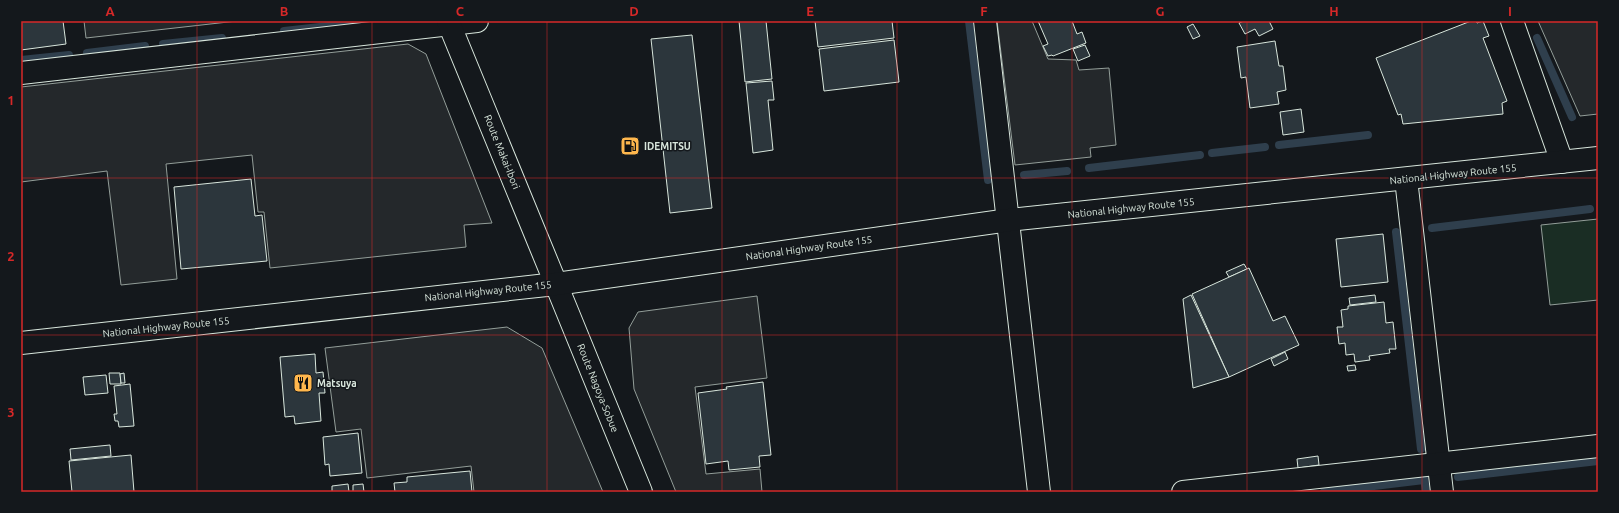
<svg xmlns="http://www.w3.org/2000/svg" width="1619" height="513" font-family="Ubuntu,sans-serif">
  <rect width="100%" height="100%" fill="#14181c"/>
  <!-- green -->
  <path fill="#1a2d24" stroke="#939e99" d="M 1598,219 L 1598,300 L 1550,305 L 1541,225 Z"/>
  <!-- parking -->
  <g fill="#24282b" stroke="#939e99">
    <path d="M 84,21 L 237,21 L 86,38 Z"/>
    <path d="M 997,21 L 1032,21 L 1048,59 L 1076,60 L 1079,70 L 1109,68 L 1116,145 L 1090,148 L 1091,157 L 1015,165 Z"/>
    <path d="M 1538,21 L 1598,21 L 1598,114 L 1580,116 Z"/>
    <path d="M 408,44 L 426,54 L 492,223 L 464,225 L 466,247 L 270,268 L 264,212 L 258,212 L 252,155 L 166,164 L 177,279 L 121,285 L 107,171 L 21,182 L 21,87 Z"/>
    <path d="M 757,296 L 767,378 L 695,387 L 706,474 L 760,469 L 762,492 L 676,492 L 634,389 L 629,328 L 638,312 Z"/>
    <path d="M 507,327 L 542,348 L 603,492 L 474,492 L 471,466 L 367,478 L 361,429 L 336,432 L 325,348 Z"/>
  </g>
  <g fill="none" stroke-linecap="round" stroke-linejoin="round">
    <!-- stream -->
    <g stroke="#2f3f4d" stroke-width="8">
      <path d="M 969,21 L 988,180"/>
      <path d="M 284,31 L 374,21"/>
      <path d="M 1537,38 L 1572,117"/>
      <path d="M 163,44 L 222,38"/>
      <path d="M 87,53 L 145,46"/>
      <path d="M 21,60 L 69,55"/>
      <path d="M 1279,145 L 1368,135"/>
      <path d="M 1212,153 L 1265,147"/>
      <path d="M 1089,168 L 1200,155"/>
      <path d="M 1024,175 L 1067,171"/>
      <path d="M 1432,228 L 1590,209"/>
      <path d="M 1396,232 L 1421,449"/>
      <path d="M 1424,477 L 1426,492"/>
      <path d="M 1458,477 L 1598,461"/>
      <path d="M 1324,492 L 1424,480"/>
    </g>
  </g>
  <!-- building -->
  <g fill="#2c363c" stroke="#d8e6dc">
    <path d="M 21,21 L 63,21 L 66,44 L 21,50 Z"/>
    <path d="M 739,21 L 766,21 L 772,79 L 745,82 Z"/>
    <path d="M 815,21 L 892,21 L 894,38 L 818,47 Z"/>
    <path d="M 1038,21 L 1072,21 L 1077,34 L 1082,32 L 1086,43 L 1053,56 L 1052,55 L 1048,56 L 1043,46 L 1048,44 Z"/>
    <path d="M 1244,21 L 1269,21 L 1273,29 L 1259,36 L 1255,29 L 1245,34 L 1239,23 Z"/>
    <path d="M 1471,21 L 1476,21 L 1477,23 L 1483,21 L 1489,36 L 1483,38 L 1507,101 L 1502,103 L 1503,114 L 1403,124 L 1401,114 L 1398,115 L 1376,58 Z"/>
    <path d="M 1193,24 L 1200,36 L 1193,39 L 1187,27 Z"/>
    <path d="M 692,35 L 712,208 L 670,213 L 651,39 Z"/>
    <path d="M 894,40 L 899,82 L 824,91 L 819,49 Z"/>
    <path d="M 1275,41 L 1279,66 L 1283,66 L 1286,90 L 1277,92 L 1279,104 L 1250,108 L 1246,77 L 1241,78 L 1237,47 Z"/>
    <path d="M 1085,45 L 1090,56 L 1078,61 L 1073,49 Z"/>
    <path d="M 772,81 L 774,100 L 768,100 L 773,150 L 753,153 L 746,83 Z"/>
    <path d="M 1301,109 L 1304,132 L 1283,135 L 1280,112 Z"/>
    <path d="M 251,179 L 255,216 L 262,215 L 267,261 L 181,269 L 174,187 Z"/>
    <path d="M 1383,234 L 1388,282 L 1341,287 L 1336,239 Z"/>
    <path d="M 1244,264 L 1247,269 L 1229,277 L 1226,272 Z"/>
    <path d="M 1249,268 L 1273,321 L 1285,316 L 1299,345 L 1229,377 L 1192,294 Z"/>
    <path d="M 1191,295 L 1229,377 L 1193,388 L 1183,299 Z"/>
    <path d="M 1375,295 L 1376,302 L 1350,305 L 1349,298 Z"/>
    <path d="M 1384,302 L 1386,323 L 1393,322 L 1396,349 L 1389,349 L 1390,353 L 1369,356 L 1370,360 L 1355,362 L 1354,354 L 1346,355 L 1345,343 L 1339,344 L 1337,327 L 1343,327 L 1341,310 L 1348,309 L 1348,306 Z"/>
    <path d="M 1285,352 L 1288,359 L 1274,366 L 1271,359 Z"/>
    <path d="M 315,354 L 316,373 L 323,372 L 325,393 L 319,393 L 321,421 L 295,424 L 294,416 L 285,417 L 280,357 Z"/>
    <path d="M 1355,365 L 1356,370 L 1348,371 L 1347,366 Z"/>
    <path d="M 109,373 L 120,373 L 121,384 L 110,384 Z"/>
    <path d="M 124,373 L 125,383 L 121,383 L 120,374 Z"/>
    <path d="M 106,375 L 108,393 L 85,395 L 83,377 Z"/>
    <path d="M 763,382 L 771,455 L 759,456 L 760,467 L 729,470 L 728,461 L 706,464 L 698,393 L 727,389 L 726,387 Z"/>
    <path d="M 130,384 L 134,426 L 119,427 L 118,421 L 115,421 L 114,414 L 117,414 L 114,386 Z"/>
    <path d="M 358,433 L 362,473 L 330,476 L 329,464 L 325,465 L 323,437 Z"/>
    <path d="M 110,445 L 111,456 L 71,460 L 70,449 Z"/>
    <path d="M 131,455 L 134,492 L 72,492 L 69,461 Z"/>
    <path d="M 1318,456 L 1319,465 L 1298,468 L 1297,459 Z"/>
    <path d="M 470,471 L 472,492 L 395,492 L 394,483 L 407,482 L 407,477 Z"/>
    <path d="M 348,484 L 349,492 L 332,492 L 332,486 Z"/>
    <path d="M 363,484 L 364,492 L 353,492 L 353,485 Z"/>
  </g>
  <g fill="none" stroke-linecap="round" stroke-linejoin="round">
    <!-- street casing -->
    <g stroke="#d8e6dc" stroke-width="24">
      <g id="street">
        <path d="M 985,21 L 1039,492"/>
        <path d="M 1512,21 L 1562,162"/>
        <path d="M 21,73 L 477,21"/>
        <path d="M 1406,179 L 1442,492"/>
        <path d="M 1183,492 L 1598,446"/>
      </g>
    </g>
    <!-- secondary casing -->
    <g stroke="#d8e6dc" stroke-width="24">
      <path id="secondary" d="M 448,21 L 556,284"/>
    </g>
    <!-- primary casing -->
    <g stroke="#d8e6dc" stroke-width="24">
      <path id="primary" d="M 556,284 L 641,492"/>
    </g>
    <!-- highway casing -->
    <g stroke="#d8e6dc" stroke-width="24">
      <path id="highway" d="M 21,343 L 556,284 L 1009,220 L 1598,158"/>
    </g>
    <!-- street -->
    <use href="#street" stroke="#14181c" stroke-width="22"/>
    <!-- secondary -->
    <use href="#secondary" stroke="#14181c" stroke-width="22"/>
    <!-- primary -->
    <use href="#primary" stroke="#14181c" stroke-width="22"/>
    <!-- highway -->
    <use href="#highway" stroke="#14181c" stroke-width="22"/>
  </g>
  <!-- grid -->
  <path fill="none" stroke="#d62828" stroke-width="1" stroke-opacity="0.55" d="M 197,21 L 197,492M 372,21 L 372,492M 547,21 L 547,492M 722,21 L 722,492M 897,21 L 897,492M 1072,21 L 1072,492M 1247,21 L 1247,492M 1422,21 L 1422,492M 21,178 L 1598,178M 21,335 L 1598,335"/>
  <!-- icons -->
  <defs>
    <g id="fuel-square" transform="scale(1)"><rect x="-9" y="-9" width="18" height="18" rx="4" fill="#ffb74d" stroke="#14181c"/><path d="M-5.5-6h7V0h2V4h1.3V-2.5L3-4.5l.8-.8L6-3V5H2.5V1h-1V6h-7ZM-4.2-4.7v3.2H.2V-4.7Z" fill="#111"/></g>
    <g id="restaurant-square" transform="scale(1)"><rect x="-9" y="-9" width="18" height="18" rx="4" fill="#ffb74d" stroke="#14181c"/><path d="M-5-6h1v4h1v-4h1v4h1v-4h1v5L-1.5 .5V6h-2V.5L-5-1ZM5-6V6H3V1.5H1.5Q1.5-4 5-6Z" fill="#111"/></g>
  </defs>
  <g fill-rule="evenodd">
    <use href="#fuel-square" x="630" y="146"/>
    <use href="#restaurant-square" x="303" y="383"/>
  </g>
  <g text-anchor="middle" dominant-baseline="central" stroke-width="3" stroke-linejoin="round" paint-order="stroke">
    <!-- poi labels -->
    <g font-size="10" font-weight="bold" fill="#d8e6dc" stroke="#14181c" text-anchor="start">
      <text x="644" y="146">IDEMITSU</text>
      <text x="317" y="383">Matsuya</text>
    </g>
    <!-- street labels -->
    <g font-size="10" fill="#d8e6dc" stroke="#14181c">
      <text transform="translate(502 152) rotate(68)">Route Makai-Ibori</text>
      <text transform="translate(1453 174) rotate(-6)">National Highway Route 155</text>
      <text transform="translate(1131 208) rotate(-6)">National Highway Route 155</text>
      <text transform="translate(809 248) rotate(-8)">National Highway Route 155</text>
      <text transform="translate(488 291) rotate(-6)">National Highway Route 155</text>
      <text transform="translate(166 327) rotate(-6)">National Highway Route 155</text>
      <text transform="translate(598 388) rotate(68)">Route Nagoya-Sobue</text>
    </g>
  </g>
  <!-- border -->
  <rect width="1619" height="513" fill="none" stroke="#14181c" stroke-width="44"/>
  <rect x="22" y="22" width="1575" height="469" fill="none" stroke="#d62828" stroke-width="1.5"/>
  <g font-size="13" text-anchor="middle" font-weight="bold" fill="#d62828">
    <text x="110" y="16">A</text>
    <text x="284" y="16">B</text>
    <text x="460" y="16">C</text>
    <text x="634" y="16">D</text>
    <text x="810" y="16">E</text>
    <text x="984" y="16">F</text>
    <text x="1160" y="16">G</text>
    <text x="1334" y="16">H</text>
    <text x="1510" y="16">I</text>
    <text x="11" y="105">1</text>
    <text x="11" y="261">2</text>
    <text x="11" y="417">3</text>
  </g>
</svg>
